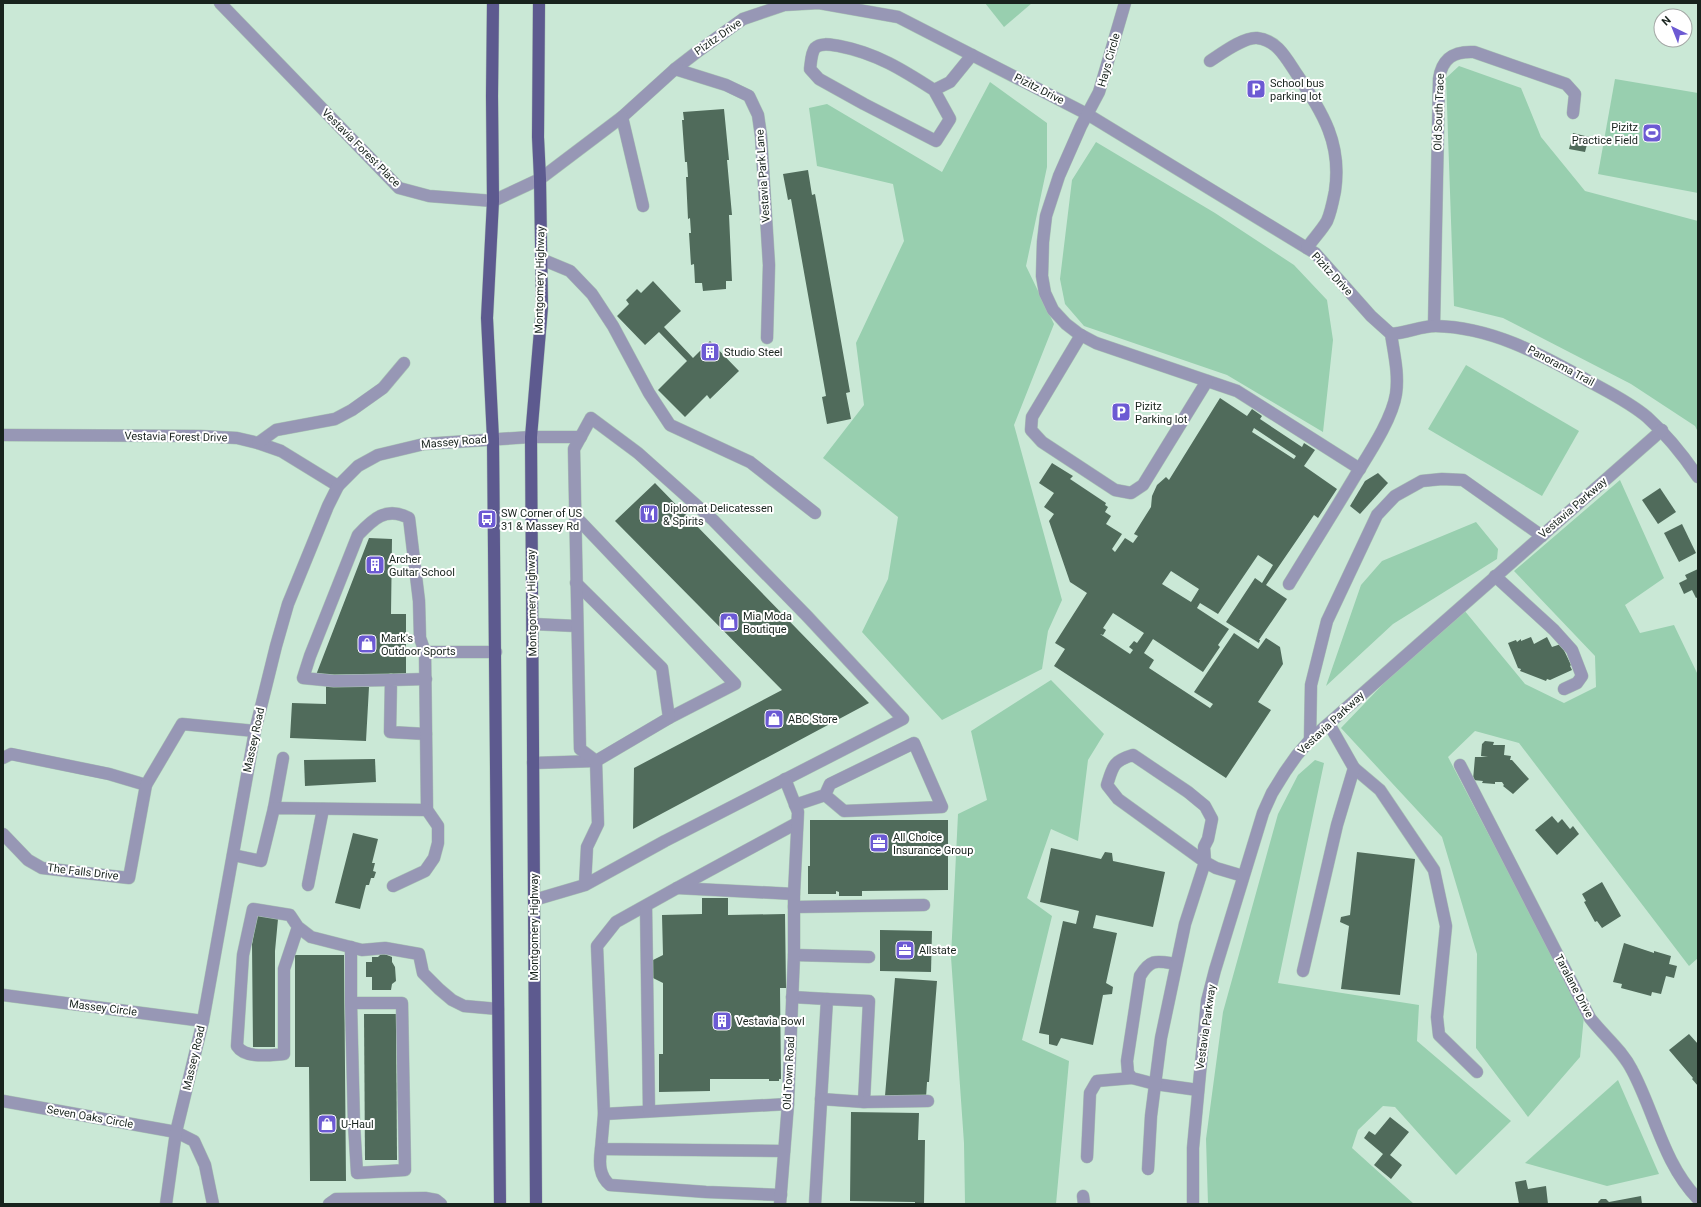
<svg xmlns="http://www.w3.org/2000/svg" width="1701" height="1207" font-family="Roboto,sans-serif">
  <rect width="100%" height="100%" fill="#cae8d6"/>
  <!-- green -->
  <g fill="#98cfaf">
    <path d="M 985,3 L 1032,3 L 1004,27 Z"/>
    <path d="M 1459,66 L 1521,88 L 1541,137 L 1585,191 L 1698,221 L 1698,432 L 1695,426 L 1631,384 L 1503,318 L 1454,306 L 1446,78 Z"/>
    <path d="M 1615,79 L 1698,93 L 1698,193 L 1598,174 Z"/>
    <path d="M 990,82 L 1047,123 L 1047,167 L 1026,266 L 1054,324 L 1014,425 L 1062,600 L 1048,631 L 1042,669 L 942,720 L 862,632 L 888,579 L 898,517 L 823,458 L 864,405 L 856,343 L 904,241 L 893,184 L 817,166 L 809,108 L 827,104 L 942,172 Z"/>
    <path d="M 1096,142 L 1215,213 L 1294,265 L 1327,300 L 1333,340 L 1323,432 L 1227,375 L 1084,326 L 1065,304 L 1060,279 L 1072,180 Z"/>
    <path d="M 1466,365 L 1579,431 L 1542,496 L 1428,429 Z"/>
    <path d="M 1620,480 L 1664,578 L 1625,605 L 1640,633 L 1674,625 L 1698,675 L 1698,958 L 1689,966 L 1519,743 L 1475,731 L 1448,757 L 1584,1016 L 1580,1057 L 1528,1117 L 1476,1048 L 1477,954 L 1442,837 L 1341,728 L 1386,681 L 1464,610 L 1525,684 L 1564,703 L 1596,687 L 1595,656 L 1514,571 Z"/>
    <path d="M 1476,522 L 1498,549 L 1497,559 L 1393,624 L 1326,686 L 1361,585 L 1382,561 Z"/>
    <path d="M 1051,680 L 1104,734 L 1088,760 L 1078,841 L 1051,829 L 1027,898 L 1052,916 L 1022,1040 L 1069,1061 L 1056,1204 L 965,1204 L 964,1143 L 951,957 L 958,814 L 987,800 L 971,731 Z"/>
    <path d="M 1315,760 L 1324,763 L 1278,983 L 1419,1005 L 1417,1041 L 1511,1121 L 1456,1175 L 1395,1107 L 1383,1106 L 1358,1130 L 1352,1148 L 1414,1204 L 1208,1204 L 1206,1139 L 1223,1012 L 1278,814 L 1298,775 Z"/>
    <path d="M 1618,1080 L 1659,1174 L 1607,1186 L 1525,1163 Z"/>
  </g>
  <!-- building -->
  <g fill="#506b5b" fill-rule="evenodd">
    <path d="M 724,109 L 729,160 L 727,160 L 732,215 L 729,215 L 732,281 L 726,281 L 726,289 L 703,291 L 702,283 L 695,283 L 694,264 L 691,265 L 689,233 L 691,233 L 690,218 L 688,219 L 686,177 L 688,177 L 687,162 L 685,162 L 682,120 L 684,120 L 683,112 Z"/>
    <path d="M 1573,133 L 1589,137 L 1585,152 L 1569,149 Z"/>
    <path d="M 808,170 L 812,195 L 815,194 L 850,392 L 846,393 L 851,419 L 827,424 L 822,397 L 826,396 L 791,199 L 788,200 L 783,174 Z"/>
    <path d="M 653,281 L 681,311 L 664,327 L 693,358 L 710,341 L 739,371 L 710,399 L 707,395 L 685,417 L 658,390 L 687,361 L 659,332 L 645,345 L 617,316 L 629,304 L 626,300 L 637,289 L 641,293 Z"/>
    <path d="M 1220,398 L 1247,416 L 1252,409 L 1262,416 L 1260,419 L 1302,447 L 1304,443 L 1315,450 L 1304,466 L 1337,489 L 1318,518 L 1314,515 L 1266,585 L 1287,599 L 1259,640 L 1260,640 L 1259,643 L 1226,622 L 1255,578 L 1262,583 L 1273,565 L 1258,555 L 1218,614 L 1200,603 L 1197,608 L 1229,629 L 1218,645 L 1220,647 L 1203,672 L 1153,639 L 1144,653 L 1154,660 L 1149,668 L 1210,708 L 1213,704 L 1194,692 L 1234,633 L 1258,649 L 1266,638 L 1280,647 L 1283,664 L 1258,702 L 1271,710 L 1226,778 L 1054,666 L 1065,649 L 1055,643 L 1087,593 L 1070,582 L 1049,521 L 1054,514 L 1044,507 L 1054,493 L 1039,483 L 1052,463 L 1073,476 L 1070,479 L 1106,503 L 1105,505 L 1108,507 L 1105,512 L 1111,516 L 1106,524 L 1122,534 L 1112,549 L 1115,552 L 1125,538 L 1133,543 L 1138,536 L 1134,534 L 1151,507 L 1152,496 L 1157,485 L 1166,477 L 1169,480 ZM 1254,428 L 1296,456 L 1294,459 L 1252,432 ZM 1171,571 L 1199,589 L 1191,602 L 1162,584 ZM 1113,613 L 1144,633 L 1137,643 L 1134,641 L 1129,647 L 1133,650 L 1130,654 L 1100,634 L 1103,635 L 1106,630 L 1103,628 Z"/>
    <path d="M 1378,473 L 1388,483 L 1360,514 L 1350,506 L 1365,481 Z"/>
    <path d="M 655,483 L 869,703 L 633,829 L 634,768 L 782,690 L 615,521 Z"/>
    <path d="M 1660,488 L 1676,512 L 1658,524 L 1642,500 Z"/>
    <path d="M 1682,524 L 1696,553 L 1679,562 L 1664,533 Z"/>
    <path d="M 369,538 L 392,539 L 391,614 L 406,614 L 406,674 L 316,675 Z"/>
    <path d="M 1698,569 L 1698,597 L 1696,598 L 1692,590 L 1684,594 L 1679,583 L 1687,579 L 1685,575 Z"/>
    <path d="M 1531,637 L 1534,644 L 1547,637 L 1552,647 L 1561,644 L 1571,665 L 1570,666 L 1572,670 L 1550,680 L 1547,679 L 1546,681 L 1520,671 L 1521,669 L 1518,668 L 1508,643 L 1516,640 L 1517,642 L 1521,639 L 1521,641 Z"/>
    <path d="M 326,685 L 369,687 L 366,741 L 290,738 L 292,703 L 326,704 Z"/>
    <path d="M 1485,741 L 1494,742 L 1493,745 L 1505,745 L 1504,755 L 1511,756 L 1510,760 L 1512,760 L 1529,779 L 1513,794 L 1503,786 L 1504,785 L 1502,782 L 1495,782 L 1495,784 L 1482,783 L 1483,781 L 1473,780 L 1475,757 L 1488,757 L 1481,756 L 1482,744 Z"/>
    <path d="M 375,759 L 376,782 L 305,786 L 304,760 Z"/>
    <path d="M 1552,816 L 1558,823 L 1562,819 L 1570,829 L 1573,826 L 1579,834 L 1557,855 L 1535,830 Z"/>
    <path d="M 810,820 L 948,820 L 948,890 L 862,891 L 862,896 L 839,896 L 839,892 L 836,891 L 836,894 L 808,894 L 808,866 L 810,866 Z"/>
    <path d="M 353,833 L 378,839 L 372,863 L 375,863 L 373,871 L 376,872 L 374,878 L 371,878 L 369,885 L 366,885 L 360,909 L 335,903 Z"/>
    <path d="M 1051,848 L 1101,859 L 1105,852 L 1112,853 L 1113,861 L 1165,872 L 1153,927 L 1096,915 L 1093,928 L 1117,933 L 1106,983 L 1113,987 L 1112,994 L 1103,995 L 1093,1045 L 1061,1038 L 1057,1046 L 1049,1044 L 1049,1035 L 1039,1033 L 1063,921 L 1076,924 L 1079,911 L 1040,902 Z"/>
    <path d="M 1357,852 L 1415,859 L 1400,995 L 1341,989 L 1349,926 L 1340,922 L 1341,917 L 1350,915 Z"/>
    <path d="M 1602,882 L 1621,916 L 1602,928 L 1597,921 L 1595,922 L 1584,902 L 1586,901 L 1582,894 Z"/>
    <path d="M 702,898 L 728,898 L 728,915 L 785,914 L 786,988 L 780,988 L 781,1079 L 779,1079 L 779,1081 L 769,1081 L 769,1079 L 710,1079 L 710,1091 L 659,1092 L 659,1054 L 663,1054 L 663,983 L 651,977 L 651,961 L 663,955 L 662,915 L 702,914 Z"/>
    <path d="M 257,915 L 278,919 L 275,951 L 275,1047 L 253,1047 L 252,944 Z"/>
    <path d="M 880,930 L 932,931 L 931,972 L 880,971 Z"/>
    <path d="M 1624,943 L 1654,953 L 1654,951 L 1671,956 L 1669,964 L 1677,966 L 1674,978 L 1666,976 L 1661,994 L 1652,992 L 1651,996 L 1621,988 L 1622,984 L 1613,982 Z"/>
    <path d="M 382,953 L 392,957 L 392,962 L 395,967 L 396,981 L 392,984 L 391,990 L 372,990 L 372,977 L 366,977 L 366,962 L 372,962 L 372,957 L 378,957 Z"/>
    <path d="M 295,955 L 344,955 L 346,1181 L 310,1181 L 309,1067 L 295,1067 Z"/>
    <path d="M 895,978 L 937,981 L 929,1082 L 927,1082 L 926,1098 L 885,1096 Z"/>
    <path d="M 364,1014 L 396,1014 L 397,1160 L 365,1160 Z"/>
    <path d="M 1689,1034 L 1698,1044 L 1698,1086 L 1692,1079 L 1693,1078 L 1669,1050 Z"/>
    <path d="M 851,1112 L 919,1113 L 918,1140 L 925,1140 L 924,1204 L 915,1204 L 915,1202 L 850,1201 Z"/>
    <path d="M 1390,1117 L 1409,1132 L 1390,1155 L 1402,1165 L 1391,1179 L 1374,1165 L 1383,1154 L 1364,1138 L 1369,1131 L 1375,1135 Z"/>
    <path d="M 1526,1180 L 1528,1189 L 1546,1186 L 1548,1204 L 1519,1204 L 1515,1182 Z"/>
    <path d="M 1641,1196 L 1642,1204 L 1599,1204 L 1598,1202 L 1601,1199 L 1606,1199 L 1609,1202 Z"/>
  </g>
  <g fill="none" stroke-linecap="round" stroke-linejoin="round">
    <!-- minor casing -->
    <g stroke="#aac5b5" stroke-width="13">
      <g id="minor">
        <path d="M 220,3 L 399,188 L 429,196 L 493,201 L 540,179 L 622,117 L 675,69 L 697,52 L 743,19 L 784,5 L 819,3 L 898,17 L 1087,114 L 1315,253 L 1371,316 L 1391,334 C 1394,354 1399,374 1396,394 C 1392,420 1368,455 1354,478 C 1333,513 1311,548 1289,584"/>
        <path d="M 1125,3 L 1099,92 L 1081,126 L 1059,176 L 1046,216 L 1043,242 L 1042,276 L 1045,293 L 1053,310 L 1066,324 L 1079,334 L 1096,343 L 1237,391 L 1360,469"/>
        <path d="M 1210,61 C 1221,54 1243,37 1257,38 C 1278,40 1287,60 1298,76 C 1323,114 1342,143 1335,191 C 1333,201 1331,212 1327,221 C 1322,230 1313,239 1307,248"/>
        <path d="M 675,69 L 726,85 L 749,96 L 758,115 L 761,136 L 769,265 L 767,338"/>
        <path d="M 934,90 L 950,119 L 936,141 L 864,104 L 819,79 L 810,69 C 811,63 811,53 815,48 C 821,42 832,45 839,46 C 876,53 903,70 934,90 L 950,82 L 972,55"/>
        <path d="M 622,117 L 643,206"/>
        <path d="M 541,259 L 570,271 L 592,294 L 613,326 L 649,393 L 670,425 L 750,462 L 815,513"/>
        <path d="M 1434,326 L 1439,79 C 1442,58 1454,51 1474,52 L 1566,84 L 1575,94 L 1573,113"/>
        <path d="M 1391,334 C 1406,333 1422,326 1435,326 C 1491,327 1538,353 1585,379 C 1606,391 1628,401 1647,417 C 1667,435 1683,455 1698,477"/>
        <path d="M 1081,335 L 1032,417 L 1031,430 L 1042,442 L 1115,490 L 1131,493 L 1143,485 L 1207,381"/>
        <path d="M 3,435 L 200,436 L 237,438 L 258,443 L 281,451 L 338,486"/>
        <path d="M 258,443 L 276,430 L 335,419 L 352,410 L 383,388 L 404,363"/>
        <path d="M 575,516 L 735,684 L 669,718"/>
        <path d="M 1495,576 L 1554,630 L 1572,650 L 1582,676 L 1577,683 L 1564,689"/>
        <path d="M 533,624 L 576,626"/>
        <path d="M 425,652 L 496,652"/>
        <path d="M 426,679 L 391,680 L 390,732 L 426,734"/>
        <path d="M 391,680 L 334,681 L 303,678 L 310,656 L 358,535 C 373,519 386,506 409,518 L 419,601 L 420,638 L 425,652 L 427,810 L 438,826 L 438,843 L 434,858 L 425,871 L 393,886"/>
        <path d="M 1310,740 L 1311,685 L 1327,621 L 1377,515 L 1395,496 L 1422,481 L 1442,479 L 1463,480 L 1542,536"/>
        <path d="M 3,758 L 11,754 L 109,774 L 146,785"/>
        <path d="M 533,763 L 596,761 L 669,718 L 662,668 L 576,583"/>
        <path d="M 1460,765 L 1590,1018 C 1604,1036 1622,1050 1632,1070 C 1655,1113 1663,1163 1698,1199"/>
        <path d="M 1354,768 L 1380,790 L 1434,870 L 1446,926 L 1437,1017 L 1439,1035 L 1477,1072"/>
        <path d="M 795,805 L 825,795 L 844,811 L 942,807 L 914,743 L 830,784 L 825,795"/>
        <path d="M 274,808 L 283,758"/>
        <path d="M 3,834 L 28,860 L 42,868 L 129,878 L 146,785 L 182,724 L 255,731"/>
        <path d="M 233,855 L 261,861 L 274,808 L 427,810"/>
        <path d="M 308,885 L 323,809"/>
        <path d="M 677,888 L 616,922 L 597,946 L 604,1114 L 788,1104"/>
        <path d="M 794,894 L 677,888 L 797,823"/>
        <path d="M 534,900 L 585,885 L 665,841 L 903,719 L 807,616 L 713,520 L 638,453 L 591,418 L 574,449 L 580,749 L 596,761 L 598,824 L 587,847 L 585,885"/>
        <path d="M 646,906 L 649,1111"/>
        <path d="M 794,907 L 924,905"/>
        <path d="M 298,927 L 284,969 L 284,1054 C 270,1055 245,1059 237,1046 L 243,955 L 253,909 L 290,915 L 298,927 L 311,937 L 362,950 L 385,948 L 419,954 L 423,973 L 439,989 L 452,1000 L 464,1006 L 498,1009"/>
        <path d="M 794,955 L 869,957"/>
        <path d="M 1176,964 C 1157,961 1151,958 1140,976 L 1127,1061 L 1128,1073 L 1132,1078 L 1155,1084 L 1198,1090"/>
        <path d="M 1303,971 L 1337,825 L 1354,768 L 1329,724"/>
        <path d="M 3,995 L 203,1021"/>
        <path d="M 792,997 L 827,999 L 815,1204"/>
        <path d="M 351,1003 L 402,1003 L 405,1170 L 357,1173 L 354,1124 L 351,1003 L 351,947"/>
        <path d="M 821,1099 L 864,1102 L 869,1001 L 827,999"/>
        <path d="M 3,1101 L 176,1132 L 194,1141 L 205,1165 L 213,1204"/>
        <path d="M 864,1102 L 928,1101"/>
        <path d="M 604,1114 L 601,1149 L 784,1151"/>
        <path d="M 601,1149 C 599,1163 599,1176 610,1185 L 706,1192 L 781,1195"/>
        <path d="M 1087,1157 L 1090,1093 L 1097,1081 L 1132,1078"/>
        <path d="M 1148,1169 L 1151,1116 L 1161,1038 L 1185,924 L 1205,862 L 1118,799 L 1107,785 C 1113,766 1113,761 1133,755 L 1188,792 L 1205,806 L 1212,819 L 1208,839 L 1204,847 L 1205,862 L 1216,868 L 1243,876"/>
        <path d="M 1083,1196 L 1084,1204"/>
        <path d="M 166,1204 L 176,1132 L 203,1021 L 255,731 L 276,646 L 288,604 L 328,506 L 338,486 L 358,466 L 378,455 L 424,444 L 531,437 L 581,437"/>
        <path d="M 329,1204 L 336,1199 L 425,1198 L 436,1200 L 441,1204"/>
        <path d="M 780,1204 L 788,1104 L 794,955 L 794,894 L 798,812 L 785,779"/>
        <path d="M 1193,1204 L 1193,1148 L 1200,1073 L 1207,1001 L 1215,970 L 1263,813 L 1272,793 L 1285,772 L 1297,755 L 1310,740 L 1662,430"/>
      </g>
    </g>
    <!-- major casing -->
    <g stroke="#aac5b5" stroke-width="13">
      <g id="major">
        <path d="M 493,3 L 492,96 L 493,201 L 487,318 L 493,439 L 500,1204"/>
        <path d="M 536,1204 L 531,437 L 542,307 L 540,179 L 538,137 L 539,3"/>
      </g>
    </g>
    <!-- minor -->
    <use href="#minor" stroke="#9797b5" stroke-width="12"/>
    <!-- major -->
    <use href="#major" stroke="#5d5a8f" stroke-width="12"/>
  </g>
  <!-- icons -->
  <defs>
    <g id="parking-square" transform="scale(1)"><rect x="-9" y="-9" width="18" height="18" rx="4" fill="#6c5ad3" stroke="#fff"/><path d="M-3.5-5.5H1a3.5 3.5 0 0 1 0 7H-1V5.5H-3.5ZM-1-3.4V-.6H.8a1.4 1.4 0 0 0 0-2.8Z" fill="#fff"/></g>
    <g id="stadium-square" transform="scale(1)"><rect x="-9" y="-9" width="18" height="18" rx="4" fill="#6c5ad3" stroke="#fff"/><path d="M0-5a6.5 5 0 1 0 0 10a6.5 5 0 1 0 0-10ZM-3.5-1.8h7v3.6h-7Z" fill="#fff"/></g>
    <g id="building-square" transform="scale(1)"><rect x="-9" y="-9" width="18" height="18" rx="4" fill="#6c5ad3" stroke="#fff"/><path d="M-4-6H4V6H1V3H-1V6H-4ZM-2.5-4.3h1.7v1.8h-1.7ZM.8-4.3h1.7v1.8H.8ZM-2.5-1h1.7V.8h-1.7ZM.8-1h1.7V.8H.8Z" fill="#fff"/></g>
    <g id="restaurant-square" transform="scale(1)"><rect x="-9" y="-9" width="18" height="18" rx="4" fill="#6c5ad3" stroke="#fff"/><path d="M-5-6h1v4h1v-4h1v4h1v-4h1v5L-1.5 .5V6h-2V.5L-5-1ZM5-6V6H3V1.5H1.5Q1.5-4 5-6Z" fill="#fff"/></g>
    <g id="bus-square" transform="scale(1)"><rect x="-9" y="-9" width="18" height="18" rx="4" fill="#6c5ad3" stroke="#fff"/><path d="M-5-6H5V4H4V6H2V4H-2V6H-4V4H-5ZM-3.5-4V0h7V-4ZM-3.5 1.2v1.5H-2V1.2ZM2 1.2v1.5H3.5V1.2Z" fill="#fff"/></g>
    <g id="shop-square" transform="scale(1)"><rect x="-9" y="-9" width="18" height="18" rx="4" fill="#6c5ad3" stroke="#fff"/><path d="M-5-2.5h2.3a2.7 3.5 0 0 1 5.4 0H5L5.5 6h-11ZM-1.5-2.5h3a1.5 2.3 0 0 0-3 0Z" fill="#fff"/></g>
    <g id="office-square" transform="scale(1)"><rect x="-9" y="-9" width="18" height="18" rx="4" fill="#6c5ad3" stroke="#fff"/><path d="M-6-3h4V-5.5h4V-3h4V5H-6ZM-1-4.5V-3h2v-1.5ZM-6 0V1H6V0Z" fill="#fff"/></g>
  </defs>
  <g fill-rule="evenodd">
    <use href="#parking-square" x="1256" y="89"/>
    <use href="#stadium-square" x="1652" y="133"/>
    <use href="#building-square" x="710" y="352"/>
    <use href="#parking-square" x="1121" y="412"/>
    <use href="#restaurant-square" x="649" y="514"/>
    <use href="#bus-square" x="487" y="519"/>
    <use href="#building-square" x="375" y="565"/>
    <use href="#shop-square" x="729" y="622"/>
    <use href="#shop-square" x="367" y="644"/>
    <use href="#shop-square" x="774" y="719"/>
    <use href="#office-square" x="879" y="843"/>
    <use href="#office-square" x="905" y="950"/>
    <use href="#building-square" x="722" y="1021"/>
    <use href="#shop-square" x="327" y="1124"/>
  </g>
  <g text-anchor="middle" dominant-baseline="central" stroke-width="4" stroke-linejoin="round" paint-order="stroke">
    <!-- street labels -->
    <g font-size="11" fill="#18231d" stroke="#fff">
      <text transform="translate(718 37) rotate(-35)">Pizitz Drive</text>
      <text transform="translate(1109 60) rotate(-74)">Hays Circle</text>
      <text transform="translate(1039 89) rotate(27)">Pizitz Drive</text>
      <text transform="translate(1439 112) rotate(-88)">Old South Trace</text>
      <text transform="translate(361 148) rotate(45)">Vestavia Forest Place</text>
      <text transform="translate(763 176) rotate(-94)">Vestavia Park Lane</text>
      <text transform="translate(1332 274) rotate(47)">Pizitz Drive</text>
      <text transform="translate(540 280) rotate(-89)">Montgomery Highway</text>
      <text transform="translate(1561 366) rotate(28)">Panorama Trail</text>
      <text transform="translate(176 437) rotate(1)">Vestavia Forest Drive</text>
      <text transform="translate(454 442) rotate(-5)">Massey Road</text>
      <text transform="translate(1573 508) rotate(-41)">Vestavia Parkway</text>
      <text transform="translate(532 603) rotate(-91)">Montgomery Highway</text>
      <text transform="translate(1331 723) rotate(-43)">Vestavia Parkway</text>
      <text transform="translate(254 740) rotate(-78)">Massey Road</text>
      <text transform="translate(83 872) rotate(7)">The Falls Drive</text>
      <text transform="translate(534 927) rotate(-90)">Montgomery Highway</text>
      <text transform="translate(1574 986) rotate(62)">Taralane Drive</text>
      <text transform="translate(103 1008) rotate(7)">Massey Circle</text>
      <text transform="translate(1206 1027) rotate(-82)">Vestavia Parkway</text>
      <text transform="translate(194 1058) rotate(-77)">Massey Road</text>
      <text transform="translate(789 1073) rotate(-87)">Old Town Road</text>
      <text transform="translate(90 1117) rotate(10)">Seven Oaks Circle</text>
    </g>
    <!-- poi labels -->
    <g font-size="11" fill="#18231d" stroke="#fff" text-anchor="start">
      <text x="1270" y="83">School bus<tspan x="1270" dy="13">parking lot</tspan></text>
      <text x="1638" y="127" text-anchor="end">Pizitz<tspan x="1638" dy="13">Practice Field</tspan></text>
      <text x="724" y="352">Studio Steel</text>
      <text x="1135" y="406">Pizitz<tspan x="1135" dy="13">Parking lot</tspan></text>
      <text x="663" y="508">Diplomat Delicatessen<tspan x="663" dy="13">&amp; Spirits</tspan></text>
      <text x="501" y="513">SW Corner of US<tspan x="501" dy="13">31 &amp; Massey Rd</tspan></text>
      <text x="389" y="559">Archer<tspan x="389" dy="13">Gultar School</tspan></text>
      <text x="743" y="616">Mia Moda<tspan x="743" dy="13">Boutique</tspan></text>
      <text x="381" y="638">Mark's<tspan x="381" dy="13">Outdoor Sports</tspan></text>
      <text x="788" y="719">ABC Store</text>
      <text x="893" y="837">All Choice<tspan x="893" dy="13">Insurance Group</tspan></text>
      <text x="919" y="950">Allstate</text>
      <text x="736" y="1021">Vestavia Bowl</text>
      <text x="341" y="1124">U-Haul</text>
    </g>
  </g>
  <!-- border -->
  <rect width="1701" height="1207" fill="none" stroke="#18231d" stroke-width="8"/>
  <!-- north arrow -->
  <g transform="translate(1673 28) rotate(317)"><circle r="19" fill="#ffffff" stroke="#a3a7a5"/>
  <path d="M0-3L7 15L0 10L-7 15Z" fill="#6c5ad3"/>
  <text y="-6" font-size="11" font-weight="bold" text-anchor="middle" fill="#18231d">N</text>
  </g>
</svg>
